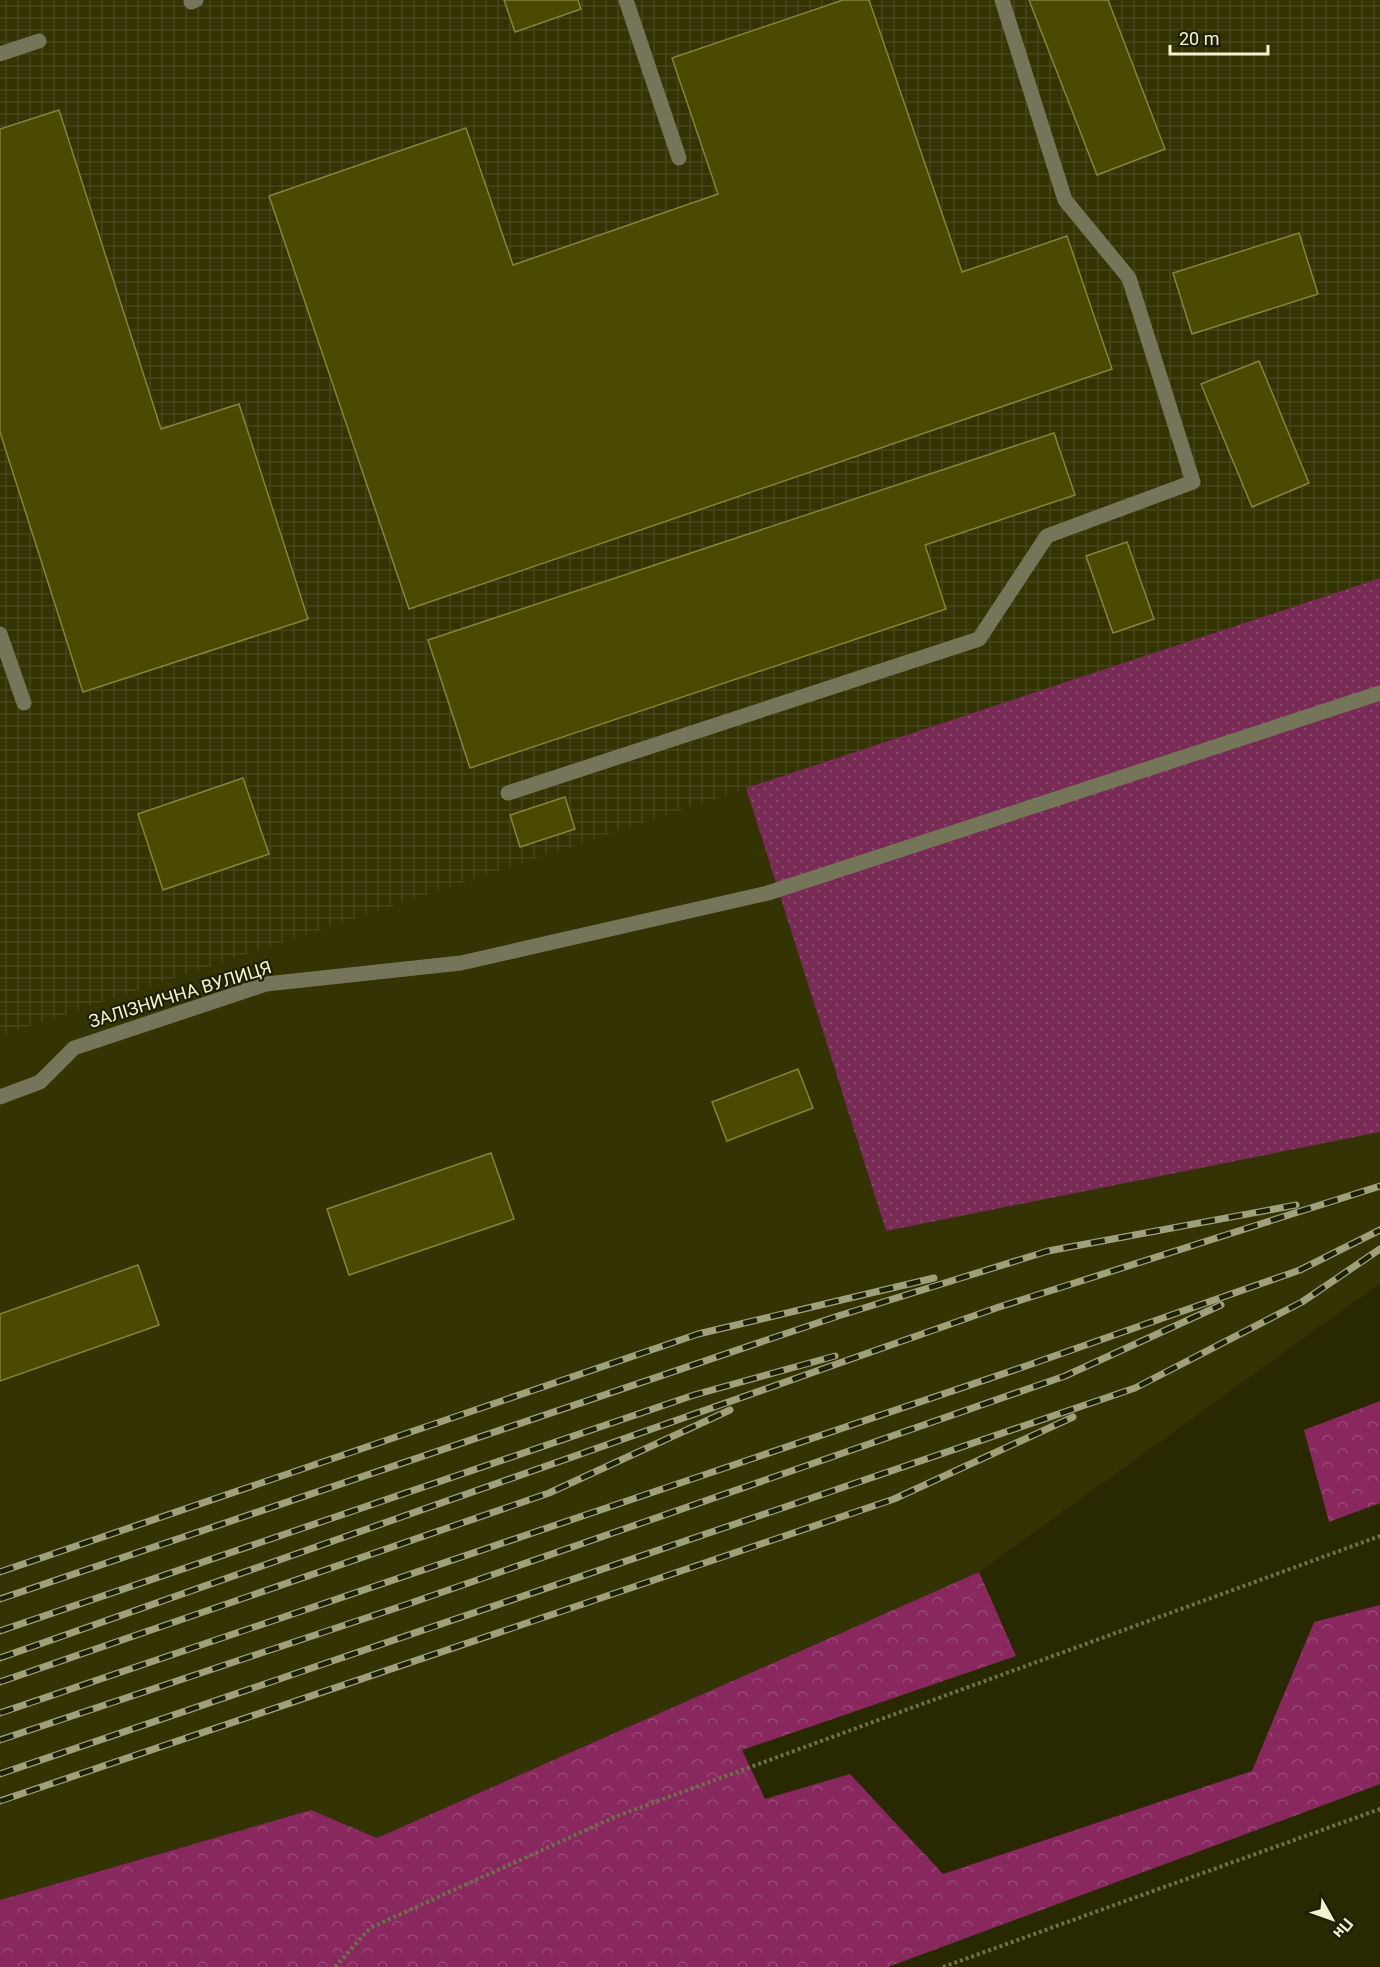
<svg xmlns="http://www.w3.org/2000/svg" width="1380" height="1967" font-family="Roboto,sans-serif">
  <defs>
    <pattern id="industrial-grid" width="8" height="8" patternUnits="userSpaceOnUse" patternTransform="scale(1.5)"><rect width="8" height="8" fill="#333304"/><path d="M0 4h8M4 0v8" fill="none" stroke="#47471c"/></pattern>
    <pattern id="grass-dots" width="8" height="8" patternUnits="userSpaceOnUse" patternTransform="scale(1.5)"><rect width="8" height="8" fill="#772b55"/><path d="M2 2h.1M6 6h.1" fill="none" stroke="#8b4a6c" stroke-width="1.8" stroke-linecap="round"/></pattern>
    <pattern id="forest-crowns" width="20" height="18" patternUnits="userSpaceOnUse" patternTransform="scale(1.5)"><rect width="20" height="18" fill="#88285f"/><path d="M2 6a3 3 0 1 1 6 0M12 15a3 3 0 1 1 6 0" fill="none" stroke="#994875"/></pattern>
  </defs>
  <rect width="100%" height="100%" fill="#292901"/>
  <!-- built -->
  <path fill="#333304" d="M 746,788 L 886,1231 L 1380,1132 L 1380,1283 L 979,1572 L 377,1838 L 311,1810 L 0,1900 L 0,1036 Z"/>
  <!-- industrial -->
  <path fill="url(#industrial-grid)" d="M 0,0 L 1380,0 L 1380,578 L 0,1036 Z"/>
  <!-- grass -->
  <path fill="url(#grass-dots)" d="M 1380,578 L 1380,1132 L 886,1231 L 746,788 Z"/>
  <!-- forest -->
  <g fill="url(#forest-crowns)">
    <path d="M 1380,1401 L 1380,1503 L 1329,1522 L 1304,1430 Z"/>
    <path d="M 979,1572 L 1016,1656 L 742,1750 L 765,1799 L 850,1774 L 943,1874 L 1252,1771 L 1314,1622 L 1380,1605 L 1380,1784 L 888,1967 L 0,1967 L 0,1900 L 311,1810 L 377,1838 Z"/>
  </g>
  <!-- building -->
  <g fill="#4a4a02" stroke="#84853c" stroke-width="1.5">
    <path d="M 504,0 L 578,0 L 581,9 L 515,32 Z"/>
    <path d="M 843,0 L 869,0 L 962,272 L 1067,236 L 1112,369 L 409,609 L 269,196 L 466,128 L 513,265 L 718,194 L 672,58 Z"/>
    <path d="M 1029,0 L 1108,0 L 1165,149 L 1097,175 Z"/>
    <path d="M 59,110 L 161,429 L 239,404 L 308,619 L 83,692 L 0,432 L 0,129 Z"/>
    <path d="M 1299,233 L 1318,294 L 1192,334 L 1173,273 Z"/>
    <path d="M 1259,361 L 1309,483 L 1252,507 L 1201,384 Z"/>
    <path d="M 1054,433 L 1075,495 L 925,545 L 946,609 L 470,768 L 428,640 Z"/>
    <path d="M 1127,542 L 1154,619 L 1113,633 L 1086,556 Z"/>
    <path d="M 243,778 L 269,854 L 163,890 L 138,814 Z"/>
    <path d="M 565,797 L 575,829 L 520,847 L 510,815 Z"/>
    <path d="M 798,1069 L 813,1108 L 727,1141 L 712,1102 Z"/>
    <path d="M 491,1153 L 514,1219 L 349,1275 L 327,1209 Z"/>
    <path d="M 138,1265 L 159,1325 L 0,1381 L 0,1314 Z"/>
  </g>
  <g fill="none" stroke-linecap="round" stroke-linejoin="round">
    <!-- path -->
    <g stroke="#6f7049" stroke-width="4" stroke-dasharray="3 3" stroke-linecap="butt">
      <path d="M 335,1967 L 370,1928 L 617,1816 L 1380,1536"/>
      <path d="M 943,1967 L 1380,1809"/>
    </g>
    <!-- minor -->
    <g stroke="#757659" stroke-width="15">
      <path d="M 626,0 L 679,158"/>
      <path d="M 191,2 L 196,0"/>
      <path d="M 0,54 L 39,41"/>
      <path d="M 0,634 L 24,703"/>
      <path d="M 508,793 L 979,639 L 1047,536 L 1193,482 L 1129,278 L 1065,200 L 1002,0"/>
      <path d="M 0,1097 L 40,1082 L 74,1048 L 266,984 L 461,963 L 768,893 L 1380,693"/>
    </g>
    <!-- rail casing -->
    <g stroke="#a0a17b" stroke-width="7">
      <g id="rail">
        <path d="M 0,1572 L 698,1334 L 934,1278"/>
        <path d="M 0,1599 L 838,1316 L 1048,1251 L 1296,1205"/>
        <path d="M 0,1631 L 694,1395 L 835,1356"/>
        <path d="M 0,1658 L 999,1307 L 1380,1186"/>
        <path d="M 0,1682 L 549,1493 L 730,1410"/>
        <path d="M 0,1713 L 1023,1367 L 1300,1270 L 1380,1230"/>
        <path d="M 0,1740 L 408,1604 L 1065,1376 L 1221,1305"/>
        <path d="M 0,1774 L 1135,1388 L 1302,1302 L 1380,1249"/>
        <path d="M 0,1801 L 894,1499 L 1073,1417"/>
      </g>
    </g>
    <!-- rail -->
    <use href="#rail" stroke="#1e1f07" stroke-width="4.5" stroke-dasharray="14" stroke-linecap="butt"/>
  </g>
  <g text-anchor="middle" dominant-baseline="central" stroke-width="4.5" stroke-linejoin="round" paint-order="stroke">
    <!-- street labels -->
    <g font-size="18" fill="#f2f4cf" stroke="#1e1f07">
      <text transform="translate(180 994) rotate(-17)">ЗАЛІЗНИЧНА ВУЛИЦЯ</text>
    </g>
  </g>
  <!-- north arrow -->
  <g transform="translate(1332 1919) rotate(130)" stroke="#1e1f07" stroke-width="4.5" paint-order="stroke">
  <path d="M0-4.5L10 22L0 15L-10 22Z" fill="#f2f4cf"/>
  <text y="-9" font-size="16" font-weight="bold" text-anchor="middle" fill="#f2f4cf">Пн</text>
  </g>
  <!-- scale -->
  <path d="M1170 45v9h98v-9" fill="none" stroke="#f2f4cf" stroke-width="3"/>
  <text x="1179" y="45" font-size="18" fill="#f2f4cf" stroke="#1e1f07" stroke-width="4.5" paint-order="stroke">20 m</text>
</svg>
